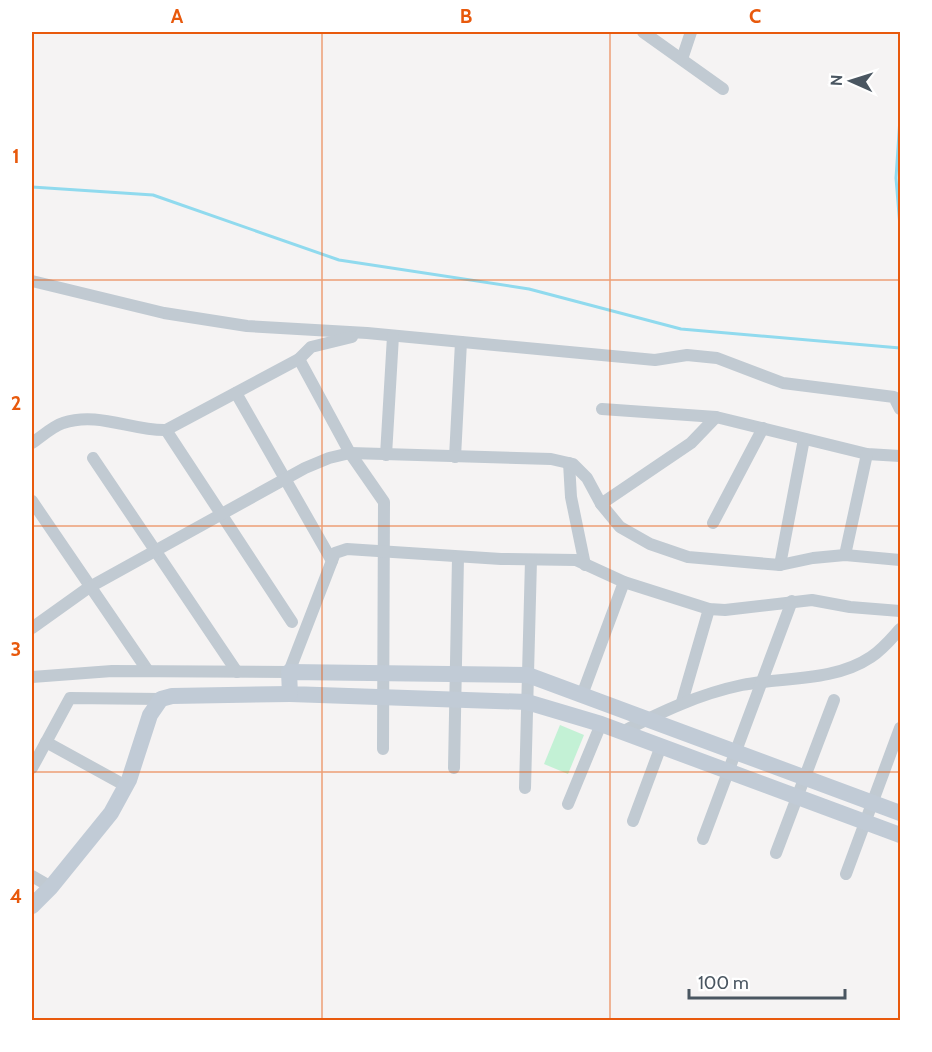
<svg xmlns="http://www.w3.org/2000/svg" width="932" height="1052" font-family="Cabin,sans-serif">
  <rect width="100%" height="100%" fill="#f5f3f3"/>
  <!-- green -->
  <path fill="#c3f1d5" d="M 560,725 L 584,735 L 568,774 L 544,764 Z"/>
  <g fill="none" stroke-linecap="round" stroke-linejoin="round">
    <!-- stream -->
    <g stroke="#90daee" stroke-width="3">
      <path d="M 900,118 L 896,178 L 900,227"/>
      <path d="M 32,187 L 153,195 L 339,260 L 529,289 L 681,329 L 900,348"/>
    </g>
    <!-- street -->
    <g stroke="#c1cad2" stroke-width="12">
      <path d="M 643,32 L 723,89"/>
      <path d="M 682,59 L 691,32"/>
      <path d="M 32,281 L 164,313 L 247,326 L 367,333 L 655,360 L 687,355 L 717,358 L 783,383 L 894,397 L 900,409"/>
      <path d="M 299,359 L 350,453 L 384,502 L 383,749"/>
      <path d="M 236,393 L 332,561"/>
      <path d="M 602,409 L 716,417 L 867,454 L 900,456"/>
      <path d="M 166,430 L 292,622"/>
      <path d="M 32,443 C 41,437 53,426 63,423 C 98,411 132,431 166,430 L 299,359 L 311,347 L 352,337"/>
      <path d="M 386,455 L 393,336"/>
      <path d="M 455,457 L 461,342"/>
      <path d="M 93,458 L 237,672"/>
      <path d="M 569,463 L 571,497 L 585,565"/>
      <path d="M 32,501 L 148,671"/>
      <path d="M 601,504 L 691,443 L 716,417"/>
      <path d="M 713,523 L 763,428"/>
      <path d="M 845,555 L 867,454"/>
      <path d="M 780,565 L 804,439"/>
      <path d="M 32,628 L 88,588 L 305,468 L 329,458 L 350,453 L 551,459 L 573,464 L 587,478 L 601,504 L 620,527 L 650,544 L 688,557 L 780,565 L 813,558 L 845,555 L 900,560"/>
      <path d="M 32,677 L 112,671 L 289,672 L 335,553 L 347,549 L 501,559 L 576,560 L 624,582 L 709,609 L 725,610 L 812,600 L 850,607 L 900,611"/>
      <path d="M 582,695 L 624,582"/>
      <path d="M 682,702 L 709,609"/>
      <path d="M 622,732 C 661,712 699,694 742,685 C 783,677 834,682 871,657 C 883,649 891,639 900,629"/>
      <path d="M 46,742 L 126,786"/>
      <path d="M 32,768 L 70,698 L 161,699"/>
      <path d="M 454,768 L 458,557"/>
      <path d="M 525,788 L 531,560"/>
      <path d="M 568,804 L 601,724"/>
      <path d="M 633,821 L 661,746"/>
      <path d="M 703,839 L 792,601"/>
      <path d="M 776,853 L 834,700"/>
      <path d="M 846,874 L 900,728"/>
      <path d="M 32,876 L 51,887"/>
    </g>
    <!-- secondary -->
    <g stroke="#c1cbd6" stroke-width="16">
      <path d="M 900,813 L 528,675 L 289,672 L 290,694 L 527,702 L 601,724 L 900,835"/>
      <path d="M 32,906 L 51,887 L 111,813 L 129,780 L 150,715 L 161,699 L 172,696 L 290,694"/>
    </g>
  </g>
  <!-- grid -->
  <path fill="none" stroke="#e8590c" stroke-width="1.5" stroke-opacity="0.55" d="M 322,32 L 322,1020M 610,32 L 610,1020M 32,280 L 900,280M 32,526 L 900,526M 32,772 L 900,772"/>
  <!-- border -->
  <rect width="932" height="1052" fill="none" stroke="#ffffff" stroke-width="66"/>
  <!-- north arrow -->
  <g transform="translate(851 81) rotate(273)" stroke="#ffffff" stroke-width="4.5" paint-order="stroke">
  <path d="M0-4.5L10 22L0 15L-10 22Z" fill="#4a5661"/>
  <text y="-9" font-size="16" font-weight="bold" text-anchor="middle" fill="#4a5661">N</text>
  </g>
  <!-- scale -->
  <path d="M689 989v9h156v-9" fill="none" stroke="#4a5661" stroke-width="3"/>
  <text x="698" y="989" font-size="18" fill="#4a5661" stroke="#ffffff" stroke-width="4.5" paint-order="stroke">100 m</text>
  <rect x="33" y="33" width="866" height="986" fill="none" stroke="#e8590c" stroke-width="2"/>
  <g font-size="20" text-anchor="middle" font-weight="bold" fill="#e8590c">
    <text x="177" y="23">A</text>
    <text x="466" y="23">B</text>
    <text x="755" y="23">C</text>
    <text x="16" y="163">1</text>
    <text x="16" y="410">2</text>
    <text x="16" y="656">3</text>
    <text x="16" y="903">4</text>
  </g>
</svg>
